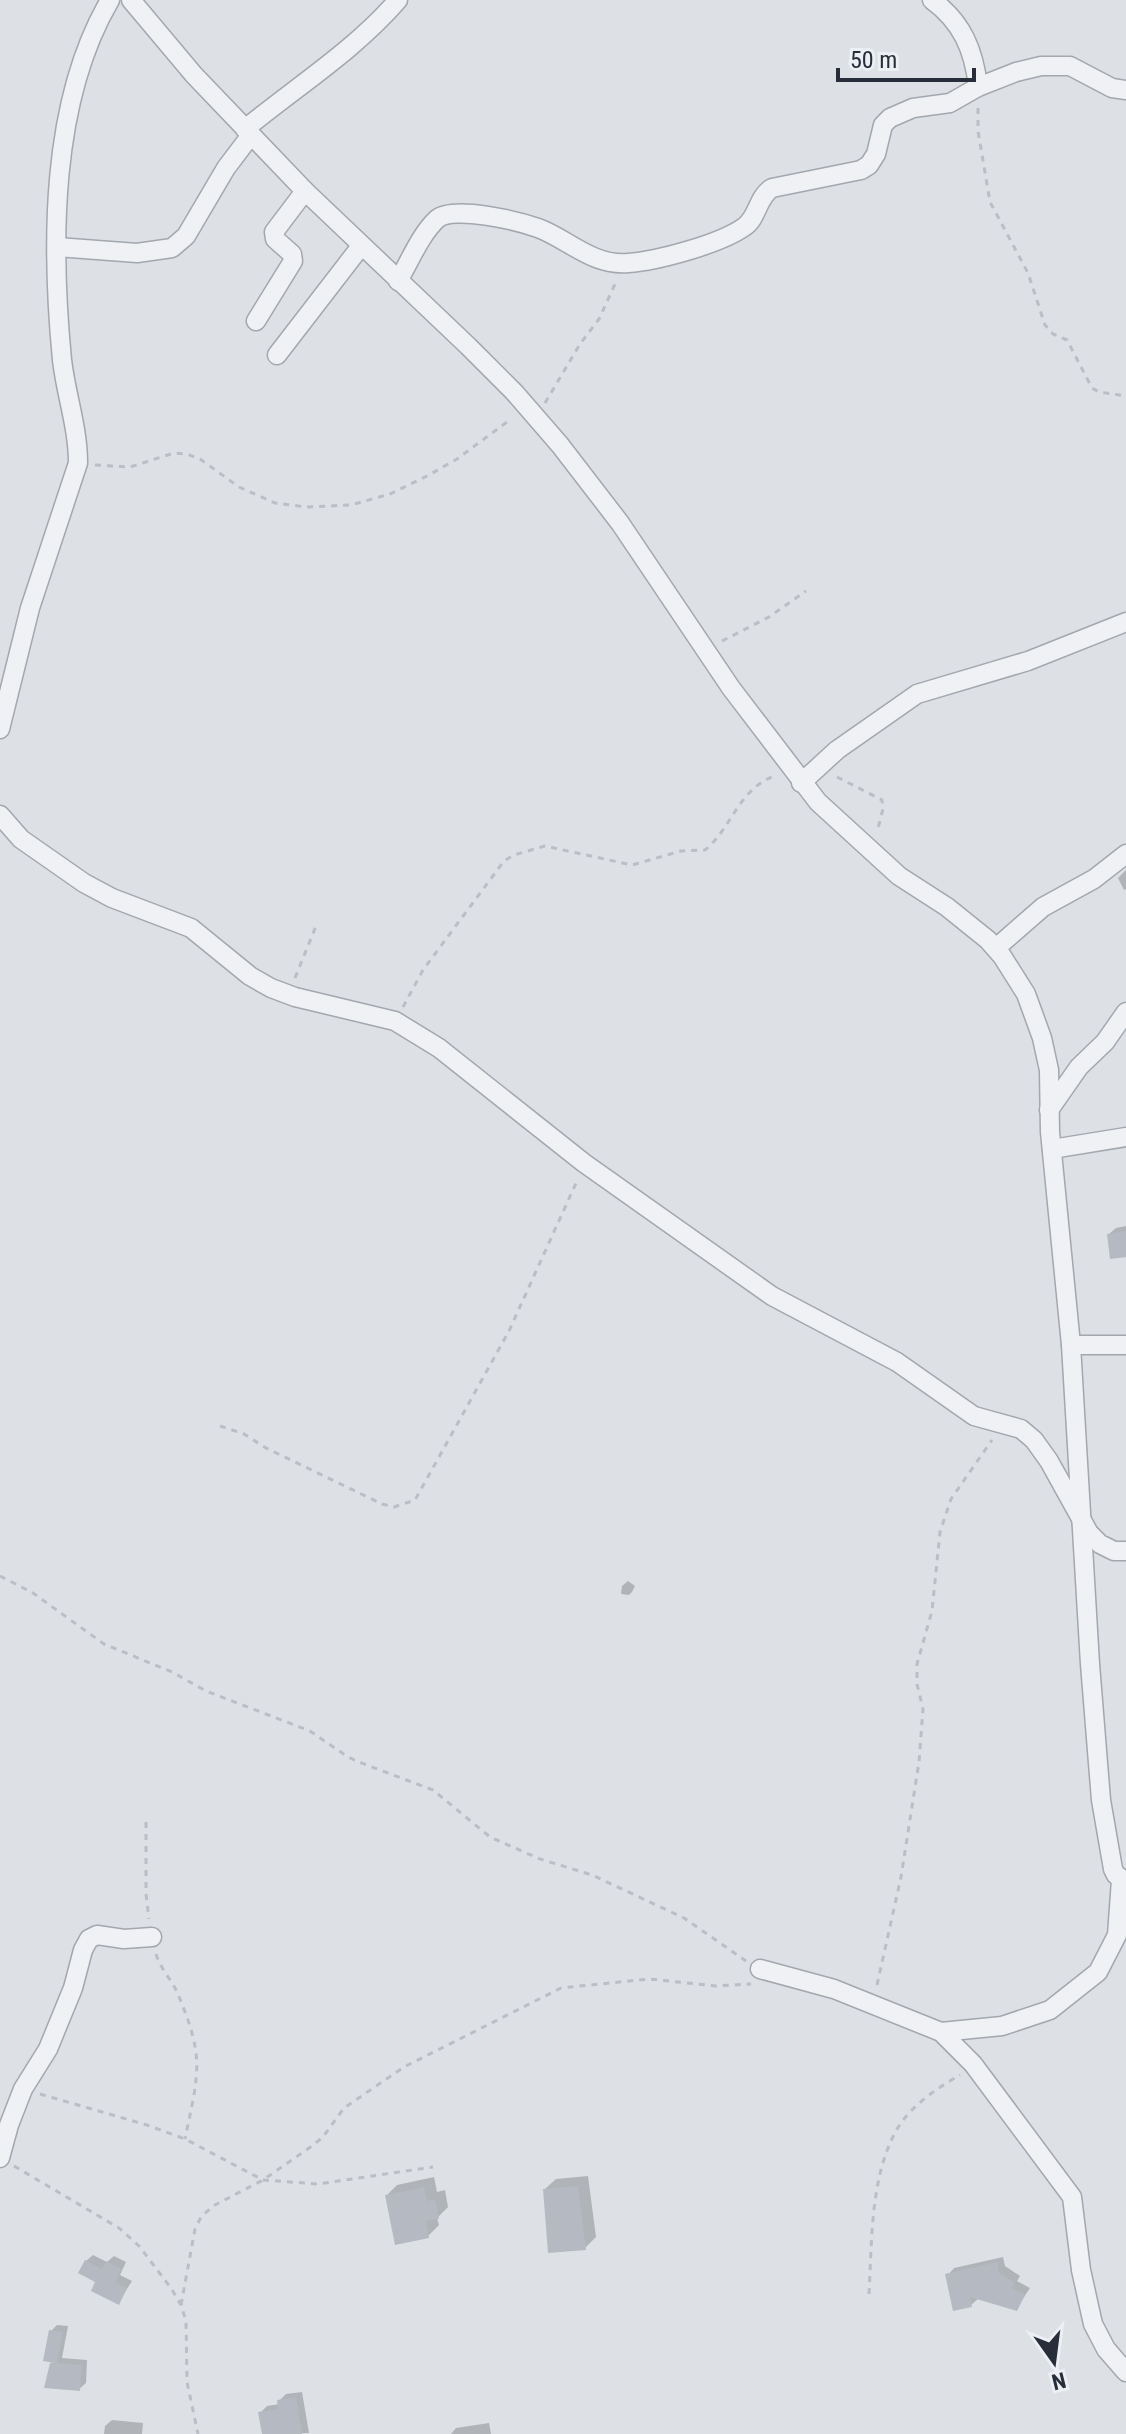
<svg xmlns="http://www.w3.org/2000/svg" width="1126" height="2434" font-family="'Roboto Condensed',sans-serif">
  <rect width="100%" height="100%" fill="#dde0e5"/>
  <!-- shadow -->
  <g fill="#0003">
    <path d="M 1126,870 L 1126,889 L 1124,890 L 1118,878 Z"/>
    <path d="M 1126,1226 L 1126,1255 L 1109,1234 L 1116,1228 Z"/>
    <path d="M 628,1581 L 635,1586 L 632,1592 L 629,1595 L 621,1594 L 622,1586 Z"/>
    <path d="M 588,2176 L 596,2237 L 585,2248 L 545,2189 L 556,2179 Z"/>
    <path d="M 434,2177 L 437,2192 L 445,2190 L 448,2207 L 437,2218 L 439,2225 L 428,2236 L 387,2195 L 397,2185 Z"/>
    <path d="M 93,2255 L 107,2262 L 114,2256 L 126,2262 L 120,2275 L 132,2281 L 118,2303 L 98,2282 L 86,2261 Z"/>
    <path d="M 1003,2257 L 1005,2266 L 1020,2276 L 1017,2281 L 1030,2288 L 1016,2309 L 979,2298 L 971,2305 L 948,2275 L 954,2268 Z"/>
    <path d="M 57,2325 L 68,2326 L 62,2358 L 87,2360 L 86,2383 L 79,2389 L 52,2364 L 55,2361 L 51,2331 Z"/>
    <path d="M 302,2392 L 309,2433 L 264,2434 L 260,2413 L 267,2406 L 280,2404 L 279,2401 L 286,2394 Z"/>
    <path d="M 112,2420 L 143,2423 L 142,2434 L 104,2434 L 105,2426 Z"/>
    <path d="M 489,2423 L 491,2434 L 451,2434 L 456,2428 Z"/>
  </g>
  <!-- building -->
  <g fill="#b5b9c1">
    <path d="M 1126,1231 L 1126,1257 L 1110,1259 L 1107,1234 Z"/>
    <path d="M 578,2186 L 586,2250 L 548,2253 L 543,2189 Z"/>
    <path d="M 424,2187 L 427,2201 L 435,2199 L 439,2219 L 426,2221 L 429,2238 L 395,2245 L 385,2195 Z"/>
    <path d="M 85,2260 L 102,2269 L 106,2261 L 122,2269 L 115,2282 L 127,2288 L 119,2305 L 91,2291 L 95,2282 L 78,2273 Z"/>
    <path d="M 997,2262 L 999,2273 L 1015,2283 L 1012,2288 L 1025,2295 L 1017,2311 L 970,2297 L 972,2307 L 953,2311 L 945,2274 Z"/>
    <path d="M 49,2330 L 63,2332 L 57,2363 L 82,2365 L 80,2391 L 44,2388 L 50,2363 L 54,2363 L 43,2361 Z"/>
    <path d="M 296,2397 L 302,2434 L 262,2434 L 258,2412 L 278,2409 L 277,2400 Z"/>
  </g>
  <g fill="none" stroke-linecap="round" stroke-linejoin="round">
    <!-- street casing -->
    <g stroke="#a3a7ae" stroke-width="21">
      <g id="street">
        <path d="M 131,0 L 194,75 L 305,191 L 468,346 L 514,392 L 560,445 L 620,523 L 731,688 L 818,802 L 899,876 L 947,907 L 988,940 L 1002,956 L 1026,994 L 1042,1038 L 1049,1070 L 1050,1132 L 1071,1345 L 1090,1664 L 1101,1800 L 1113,1869 L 1116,1875 L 1126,1881"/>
        <path d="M 932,0 C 962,22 974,50 978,87"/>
        <path d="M 245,129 C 296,87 355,50 398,0"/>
        <path d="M 57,247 L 137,253 L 172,248 L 186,236 L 226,168 L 251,135"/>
        <path d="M 398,281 C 410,261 420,235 437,219 C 453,205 518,221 538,228 C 568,239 592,266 628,263 C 657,261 720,244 744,227 C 758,218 757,197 772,188 L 861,170 L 869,165 L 876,154 L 883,125 L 890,118 L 913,108 L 950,103 L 978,87 L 1016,72 L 1041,66 L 1070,66 L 1112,88 L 1126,90"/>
        <path d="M 256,321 L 293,261 L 292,254 L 275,239 L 274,232 L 305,191"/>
        <path d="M 277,355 L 361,246"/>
        <path d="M 0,729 L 30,608 L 78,463 C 78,427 66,395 62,360 C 51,245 50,102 110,0"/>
        <path d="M 801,783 L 837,750 L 917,694 L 1028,661 L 1126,622"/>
        <path d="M 0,815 L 21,839 L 84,883 L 112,898 L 191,928 L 250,976 L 271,988 L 295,997 L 395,1021 L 439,1048 L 584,1163 L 772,1296 L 897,1362 L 974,1416 L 1021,1429 L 1034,1440 L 1049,1461 L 1089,1533 L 1100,1544 L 1114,1551 L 1126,1551"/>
        <path d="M 996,948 L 1043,907 L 1094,879 L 1126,854"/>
        <path d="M 1049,1110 L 1079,1067 L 1105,1042 L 1126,1012"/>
        <path d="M 1052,1149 L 1126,1137"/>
        <path d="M 1071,1345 L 1126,1345"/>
        <path d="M 760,1969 L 834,1989 L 941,2032 L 1002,2026 L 1050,2010 L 1098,1972 L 1117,1935 L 1121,1880"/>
        <path d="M 941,2032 L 973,2064 L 1072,2197 L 1081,2270 L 1093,2324 L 1106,2349 L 1126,2372"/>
        <path d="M 0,2158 L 9,2125 L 23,2089 L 48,2049 L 73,1988 L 83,1950 L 89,1939 L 97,1935 L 124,1939 L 152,1937"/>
      </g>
    </g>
    <!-- path -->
    <g stroke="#bbbec4" stroke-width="3" stroke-dasharray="6 6" stroke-linecap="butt">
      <path d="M 978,108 L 978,131 L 990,202 L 1028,273 L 1045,325 L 1053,334 L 1067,340 L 1092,388 L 1099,392 L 1126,396"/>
      <path d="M 545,403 L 580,344 L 599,319 L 616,282"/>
      <path d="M 95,465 L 130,467 L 174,453 L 187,454 L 200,459 L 239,487 L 275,503 L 306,507 L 351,505 L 390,494 L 427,476 L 457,459 L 511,419"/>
      <path d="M 722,641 L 769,617 L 806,591"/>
      <path d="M 837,777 L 882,800 L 883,809 L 877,832"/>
      <path d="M 295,978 L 316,926"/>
      <path d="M 403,1007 L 423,970 L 504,861 L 514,855 L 545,846 L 632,865 L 681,851 L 705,850 C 733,827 738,788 777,775"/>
      <path d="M 220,1426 L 244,1434 L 266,1448 L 382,1504 L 394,1507 L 415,1500 L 509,1331 L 577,1181"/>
      <path d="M 0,1576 L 33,1593 L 104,1644 L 172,1672 L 206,1691 L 310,1731 L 348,1757 L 364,1764 L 433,1790 L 490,1837 L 540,1859 L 592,1875 L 684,1918 L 746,1961"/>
      <path d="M 146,1822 L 146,1894 L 149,1919"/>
      <path d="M 156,1954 C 160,1968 171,1979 177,1992 C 205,2058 199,2071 185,2139"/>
      <path d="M 877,1985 L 901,1877 L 919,1762 L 923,1709 L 917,1684 L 917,1664 L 932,1611 L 940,1532 L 951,1499 L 992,1440"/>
      <path d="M 40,2094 L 147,2125 L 185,2139 L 263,2180 L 318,2184 L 433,2167"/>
      <path d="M 14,2166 L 119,2228 L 139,2246 L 171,2288 L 181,2305 L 186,2321 L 187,2382 L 198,2434"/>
      <path d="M 869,2294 C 872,2242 870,2178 896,2131 C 909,2107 937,2088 960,2075"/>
      <path d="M 181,2305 L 195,2229 L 201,2217 L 213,2206 L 263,2180 L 312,2146 L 323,2137 L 344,2108 L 404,2067 L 561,1988 L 649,1979 L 716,1986 L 751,1984"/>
    </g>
    <!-- street -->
    <use href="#street" stroke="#eff1f4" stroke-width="18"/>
  </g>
  <!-- north arrow -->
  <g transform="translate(1054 2362) rotate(166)" stroke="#eceff3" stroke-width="6" paint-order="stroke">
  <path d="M0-6L14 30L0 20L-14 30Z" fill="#282d3a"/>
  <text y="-12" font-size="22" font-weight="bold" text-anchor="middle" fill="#282d3a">N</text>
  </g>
  <!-- scale -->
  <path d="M838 68v12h136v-12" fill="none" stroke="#282d3a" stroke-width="4"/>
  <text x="850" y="68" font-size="24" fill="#282d3a" stroke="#eceff3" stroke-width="6" paint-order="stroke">50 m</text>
</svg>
